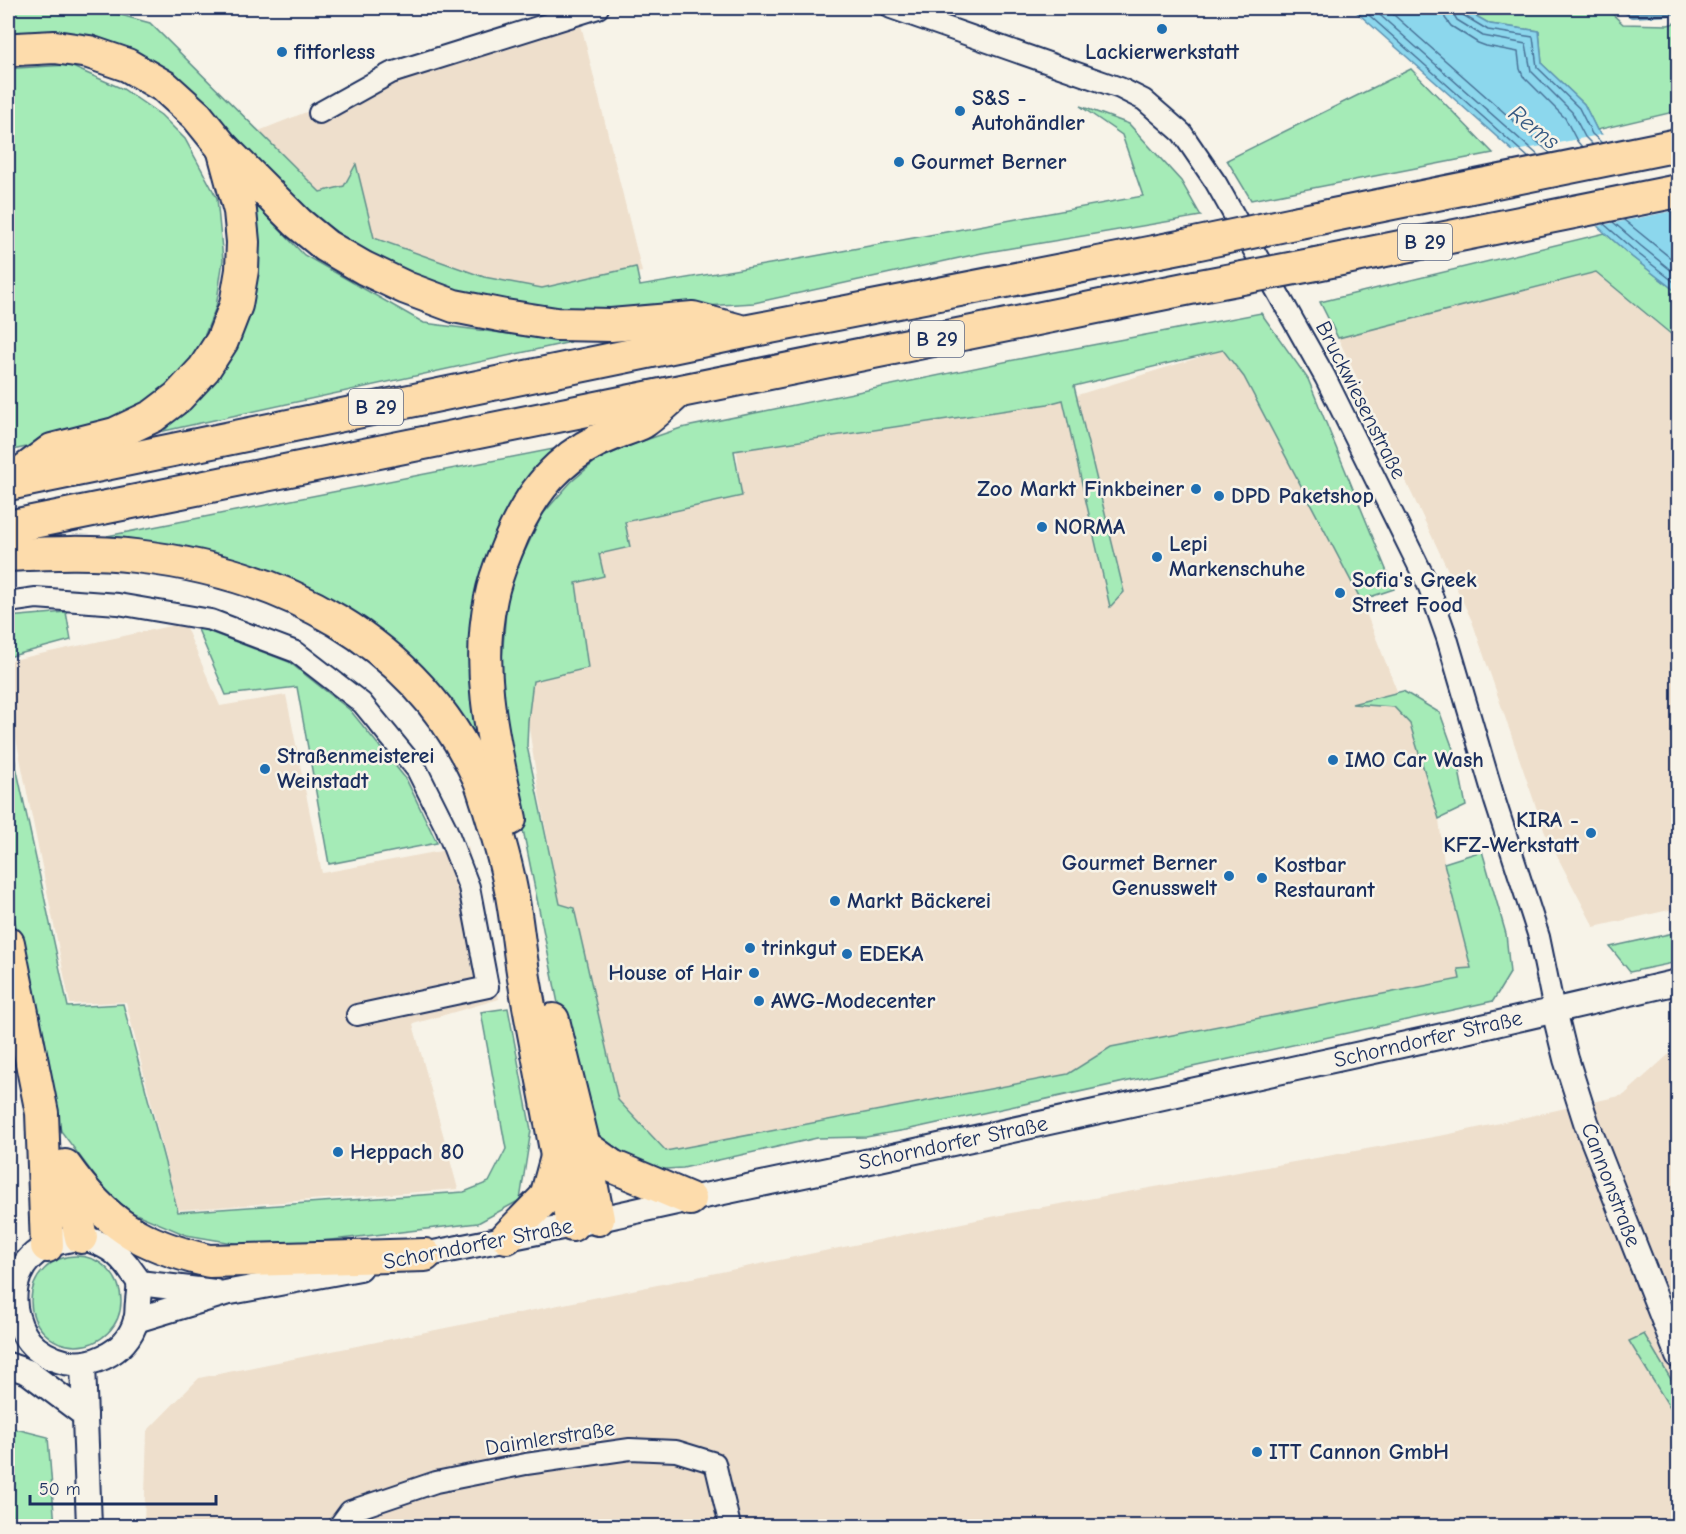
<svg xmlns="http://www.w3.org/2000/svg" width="1686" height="1534" font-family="'Comic Neue',sans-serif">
  <rect width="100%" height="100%" fill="#f7f3e8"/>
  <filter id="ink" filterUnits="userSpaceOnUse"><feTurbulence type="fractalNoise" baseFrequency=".0167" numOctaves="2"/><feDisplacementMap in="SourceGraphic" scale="12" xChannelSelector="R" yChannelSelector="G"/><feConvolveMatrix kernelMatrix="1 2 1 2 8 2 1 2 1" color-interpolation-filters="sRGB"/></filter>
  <g filter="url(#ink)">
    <!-- built -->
    <g fill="#eedfcc">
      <path d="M 581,25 L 642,272 L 544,293 L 460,280 L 354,234 L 251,134 L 389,79 Z"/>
      <path d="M 1596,272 L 1678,341 L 1678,908 L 1594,927 L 1545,833 L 1472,621 L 1338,338 Z"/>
      <path d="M 1223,350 L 1244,377 L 1361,600 L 1410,724 L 1439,819 L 1444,863 L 1472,968 L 1458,969 L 1460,979 L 1111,1047 L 1068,1074 L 666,1151 L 618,1100 L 574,908 L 560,905 L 538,788 L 528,721 L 533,681 L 588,668 L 576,583 L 625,522 L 741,496 L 737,451 L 1048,404 Z"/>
      <path d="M 184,623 L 220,706 L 286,695 L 322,873 L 468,846 L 499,999 L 413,1024 L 458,1189 L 178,1210 L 126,1002 L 70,1004 L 8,699 L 8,661 Z"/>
      <path d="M 1678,1052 L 1678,1526 L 144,1526 L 147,1431 L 199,1378 L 1021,1211 L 1450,1134 L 1624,1095 L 1668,1055 Z"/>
    </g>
    <!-- green -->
    <g fill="#a5ebb7" stroke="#608d8a" stroke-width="1.5">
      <path d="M 8,8 L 95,8 L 150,23 L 320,192 L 344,186 L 356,164 L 374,238 L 484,277 L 542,288 L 636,267 L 640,286 L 793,260 L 1143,196 L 1122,135 L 1080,106 L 1129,124 L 1181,181 L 1201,216 L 982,253 L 754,303 L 560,315 L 468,298 L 362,250 L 316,217 L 202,104 L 58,32 L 21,32 L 8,34 Z"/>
      <path d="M 1462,8 L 1606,8 L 1623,24 L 1668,25 L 1678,22 L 1678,111 L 1597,130 L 1584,104 L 1542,64 L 1539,31 L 1490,24 Z"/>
      <path d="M 68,65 L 123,89 L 161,115 L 185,139 L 217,198 L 223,260 L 216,307 L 199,349 L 169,390 L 86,434 L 8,451 L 8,70 L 17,68 Z"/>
      <path d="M 1411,69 L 1493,153 L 1251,200 L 1227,160 Z"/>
      <path d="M 248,197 L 304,255 L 424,323 L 571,342 L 164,431 L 213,377 Z"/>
      <path d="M 1605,233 L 1632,257 L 1678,293 L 1678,340 L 1596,272 L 1338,338 L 1320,302 Z"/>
      <path d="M 1261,313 L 1308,379 L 1394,589 L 1361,600 L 1244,377 L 1223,350 L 1074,386 L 1124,592 L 1110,607 L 1063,400 L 1048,404 L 734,451 L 742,496 L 625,522 L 630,547 L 599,554 L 604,576 L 576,583 L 588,668 L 533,681 L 528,721 L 527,746 L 560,904 L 574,908 L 618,1100 L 666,1151 L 1068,1074 L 1111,1047 L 1460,979 L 1458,969 L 1471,968 L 1444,863 L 1482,851 L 1506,934 L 1510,973 L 1493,1001 L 906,1130 L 866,1137 L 817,1138 L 683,1168 L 666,1169 L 650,1167 L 617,1153 L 599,1135 L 584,1107 L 570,1063 L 509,760 L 502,712 L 501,671 L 508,587 L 542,515 L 571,482 L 597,460 L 631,445 L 681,428 L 1029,357 Z"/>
      <path d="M 574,445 L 475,602 L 470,683 L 480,750 L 448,701 L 229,561 L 107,536 Z"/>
      <path d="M 66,612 L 71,640 L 8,657 L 8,617 Z"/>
      <path d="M 197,627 L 289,662 L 350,710 L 406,779 L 437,843 L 329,864 L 297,687 L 226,695 Z"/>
      <path d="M 1403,691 L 1440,713 L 1457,760 L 1466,806 L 1439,819 L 1410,724 L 1394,707 L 1352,704 Z"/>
      <path d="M 8,729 L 68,1007 L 123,1004 L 178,1212 L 464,1192 L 489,1182 L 506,1149 L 481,1012 L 508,1008 L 531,1130 L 520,1200 L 478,1223 L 263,1248 L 186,1235 L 117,1206 L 61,1131 L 8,889 Z"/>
      <path d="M 1678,932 L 1678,962 L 1630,972 L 1610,947 Z"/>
      <circle cx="76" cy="1301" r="45"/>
      <path d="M 1644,1334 L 1678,1391 L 1678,1421 L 1629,1341 Z"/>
      <path d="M 8,1427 L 48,1437 L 55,1526 L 8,1526 Z"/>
    </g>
    <!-- water -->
    <path fill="#8cd7ed" stroke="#5f94b4" stroke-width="1.5" d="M 1352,8 L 1462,8 L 1490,24 L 1539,31 L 1542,64 L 1584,104 L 1597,130 L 1678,202 L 1678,293 L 1632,257 Z"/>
    <!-- pier -->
    <path fill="#f7f3e8" d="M 1605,134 L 1678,198 L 1678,210 L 1594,227 L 1510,152 Z"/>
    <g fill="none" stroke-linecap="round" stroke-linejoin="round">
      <!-- shore -->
      <g stroke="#487297" stroke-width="1.5">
        <path d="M 1361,8 L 1529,158"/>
        <path d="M 1372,8 L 1539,156"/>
        <path d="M 1386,8 L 1550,153"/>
        <path d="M 1444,8 L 1445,18 L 1451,26 L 1478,43 L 1486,46 L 1518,52 L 1520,69 L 1523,76 L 1565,118 L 1577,141 L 1582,147"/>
        <path d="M 1453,8 L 1454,15 L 1457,20 L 1483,36 L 1526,44 L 1531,71 L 1572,112 L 1585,137 L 1593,145"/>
        <path d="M 1460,8 L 1463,15 L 1488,30 L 1533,37 L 1537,67 L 1579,108 L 1592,134 L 1602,143"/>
        <path d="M 1624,220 L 1678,264"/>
        <path d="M 1613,222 L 1641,246 L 1678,276"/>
        <path d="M 1604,224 L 1636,252 L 1678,285"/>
      </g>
      <!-- stream -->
      <path stroke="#5f94b4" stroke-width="8" d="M 1624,8 L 1632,14 L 1669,12 L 1678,9"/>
      <!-- minor casing -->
      <g stroke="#1b2f5e" stroke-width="24">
        <g id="minor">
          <path d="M 891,8 L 1120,88 L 1144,100 L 1182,133 L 1216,183 L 1325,377 L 1429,587 L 1447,638 L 1495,801 L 1539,937 L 1554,1010"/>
          <path d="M 319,113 L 391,73 L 598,8"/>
          <path d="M 8,602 L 36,598 L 118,604 L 211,620 L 296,652 L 362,703 L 417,770 L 446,828 L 469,887 L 488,987 L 357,1015"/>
          <path d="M 1664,1320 L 1678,1314"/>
          <path d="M 339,1526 L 350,1511 L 436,1482 L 526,1464 L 630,1449 L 676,1451 L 715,1463 L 730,1526"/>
        </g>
      </g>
      <!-- tertiary casing -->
      <g stroke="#1b2f5e" stroke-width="28">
        <g id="tertiary">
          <path d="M 1554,1010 L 1566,1059 L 1586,1122 L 1678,1356"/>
          <path d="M 81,1237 C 105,1244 118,1251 132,1272 C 134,1275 139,1280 139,1284 C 140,1289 138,1297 138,1302 C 137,1308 138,1315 136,1320 C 127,1354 86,1372 55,1359 C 42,1354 31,1347 24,1334 C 7,1303 12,1265 45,1247 C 55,1241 70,1240 81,1237 Z"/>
          <path d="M 409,1258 L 572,1225 L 690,1199 L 861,1163 L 1452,1034 L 1678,982"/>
          <path d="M 139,1283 L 215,1292"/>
          <path d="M 136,1320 L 225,1293 L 360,1268"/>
          <path d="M 83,1364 L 89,1526"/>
          <path d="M 8,1365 L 28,1372 L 85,1415"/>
        </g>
      </g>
      <!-- trunk casing -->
      <g stroke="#1b2f5e" stroke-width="36">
        <g id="trunk">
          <path d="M 8,51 L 17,49 L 55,47 L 89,52 L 127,65 L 165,87 L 197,116 L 222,147 L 298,223 L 326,246 L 364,268 L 406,288 L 454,306 L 505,316 L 556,324 L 611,325 L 693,318 L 737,330"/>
          <path d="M 1299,222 L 1678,145"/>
          <path d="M 1316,264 L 1678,191"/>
          <path d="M 13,479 L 52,450 L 115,434 L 153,416 L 178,397 L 204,369 L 222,341 L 236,305 L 242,270 L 243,242 L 240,211 L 223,148"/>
          <path d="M 8,484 L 744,332 L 1185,246"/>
          <path d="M 8,527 L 1195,287"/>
          <path d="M 8,555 C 50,553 93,551 135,556 C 281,572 414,639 478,776 C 483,786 485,797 489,807 C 497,833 505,859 510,885 C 517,918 519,951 525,984 C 535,1041 547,1099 557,1156 L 564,1177 L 572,1225"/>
          <path d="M 510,819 C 495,748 475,671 491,598 C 494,582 500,566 506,551 C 518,520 534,490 559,467 C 574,453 594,441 613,434 C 622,430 634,427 643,422 C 655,414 666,402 677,393"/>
          <path d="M 8,943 L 42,1113 L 47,1246"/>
          <path d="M 553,1020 L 584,1146 L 612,1166 L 690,1199"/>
          <path d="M 584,1146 L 598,1219"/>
          <path d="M 65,1166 C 106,1224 140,1245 209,1261 L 425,1255"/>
          <path d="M 66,1173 L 81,1237"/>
          <path d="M 507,1237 L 546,1197 L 557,1157"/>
        </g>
      </g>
      <!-- minor -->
      <use href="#minor" stroke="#f7f3e8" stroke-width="20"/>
      <!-- tertiary -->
      <use href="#tertiary" stroke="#f7f3e8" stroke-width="24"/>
      <!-- trunk -->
      <use href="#trunk" stroke="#fddcac" stroke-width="32"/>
      <!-- trunk-bridge casing -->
      <g stroke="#1b2f5e" stroke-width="36" stroke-linecap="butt">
        <g id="trunk-bridge">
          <path d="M 1185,246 L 1299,222"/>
          <path d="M 1195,287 L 1316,264"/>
        </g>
      </g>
      <!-- trunk-bridge -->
      <use href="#trunk-bridge" stroke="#fddcac" stroke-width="32"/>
    </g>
  </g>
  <!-- markers -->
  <g fill="#1f6fb2" stroke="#f7f3e8" stroke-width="2">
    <circle cx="1162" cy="29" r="6"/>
    <circle cx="282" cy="52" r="6"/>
    <circle cx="960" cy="111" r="6"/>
    <circle cx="899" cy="162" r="6"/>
    <circle cx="1196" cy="489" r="6"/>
    <circle cx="1219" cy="496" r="6"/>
    <circle cx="1042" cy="527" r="6"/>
    <circle cx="1157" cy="557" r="6"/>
    <circle cx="1340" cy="593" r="6"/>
    <circle cx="1333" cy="760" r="6"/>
    <circle cx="265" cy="769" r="6"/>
    <circle cx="1591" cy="833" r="6"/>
    <circle cx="1229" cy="876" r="6"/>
    <circle cx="1262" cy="878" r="6"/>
    <circle cx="835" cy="901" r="6"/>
    <circle cx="750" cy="948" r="6"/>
    <circle cx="847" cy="954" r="6"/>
    <circle cx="754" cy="973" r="6"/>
    <circle cx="759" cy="1001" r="6"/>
    <circle cx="338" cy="1152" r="6"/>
    <circle cx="1257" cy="1452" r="6"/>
  </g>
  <g text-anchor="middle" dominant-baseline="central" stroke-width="5" stroke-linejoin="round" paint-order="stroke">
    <!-- shield labels -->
    <g fill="#f7f3e8" stroke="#5d6a87" stroke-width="1.5">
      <rect x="1398" y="224" width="54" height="36" rx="4.5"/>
      <rect x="910" y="321" width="54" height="36" rx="4.5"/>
      <rect x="349" y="389" width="54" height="36" rx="4.5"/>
    </g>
    <g font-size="21" font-weight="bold" fill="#1b2f5e">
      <text x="1425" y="242">B 29</text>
      <text x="937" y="339">B 29</text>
      <text x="376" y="407">B 29</text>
    </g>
    <!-- poi labels -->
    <g font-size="22" font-weight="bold" fill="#1b2f5e" stroke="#f7f3e8" text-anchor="start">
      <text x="294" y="52">fitforless</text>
      <text x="1162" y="52" text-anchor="middle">Lackierwerkstatt</text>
      <text x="972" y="98">S&amp;S -<tspan x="972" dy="25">Autohändler</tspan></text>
      <text x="911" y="162">Gourmet Berner</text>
      <text x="1184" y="489" text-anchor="end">Zoo Markt Finkbeiner</text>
      <text x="1231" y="496">DPD Paketshop</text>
      <text x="1054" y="527">NORMA</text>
      <text x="1169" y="544">Lepi<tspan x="1169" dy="25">Markenschuhe</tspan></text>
      <text x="1352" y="580">Sofia's Greek<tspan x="1352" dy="25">Street Food</tspan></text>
      <text x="277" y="756">Straßenmeisterei<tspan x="277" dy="25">Weinstadt</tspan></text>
      <text x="1345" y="760">IMO Car Wash</text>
      <text x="1579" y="820" text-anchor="end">KIRA -<tspan x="1579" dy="25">KFZ-Werkstatt</tspan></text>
      <text x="1217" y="863" text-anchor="end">Gourmet Berner<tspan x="1217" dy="25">Genusswelt</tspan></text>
      <text x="1274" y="865">Kostbar<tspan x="1274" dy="25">Restaurant</tspan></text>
      <text x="847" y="901">Markt Bäckerei</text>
      <text x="762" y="948">trinkgut</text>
      <text x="859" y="954">EDEKA</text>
      <text x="742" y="973" text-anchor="end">House of Hair</text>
      <text x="771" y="1001">AWG-Modecenter</text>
      <text x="350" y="1152">Heppach 80</text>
      <text x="1269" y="1452">ITT Cannon GmbH</text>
    </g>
    <!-- street labels -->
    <g font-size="22" fill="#1b2f5e" stroke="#f7f3e8">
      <text transform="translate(1361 400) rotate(63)">Bruckwiesenstraße</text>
      <text transform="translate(1428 1039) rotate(-13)">Schorndorfer Straße</text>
      <text transform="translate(953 1143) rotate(-12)">Schorndorfer Straße</text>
      <text transform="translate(1611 1185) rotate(69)">Cannonstraße</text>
      <text transform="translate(478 1244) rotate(-11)">Schorndorfer Straße</text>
      <text transform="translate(550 1438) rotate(-9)">Daimlerstraße</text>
    </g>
    <!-- water labels -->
    <g font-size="24" font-style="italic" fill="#375982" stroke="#f7f3e8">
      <text transform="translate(1534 127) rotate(38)">Rems</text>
    </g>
  </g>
  <!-- margin -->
  <rect width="1686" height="1534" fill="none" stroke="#f7f3e8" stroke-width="30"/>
  <rect x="15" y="15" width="1656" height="1504" fill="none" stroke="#1b2f5e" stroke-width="2" filter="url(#ink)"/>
  <!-- scale -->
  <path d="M30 1495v9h186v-9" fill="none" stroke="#1b2f5e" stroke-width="3"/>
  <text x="39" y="1495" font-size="18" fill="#1b2f5e" stroke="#f7f3e8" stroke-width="4.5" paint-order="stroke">50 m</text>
</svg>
